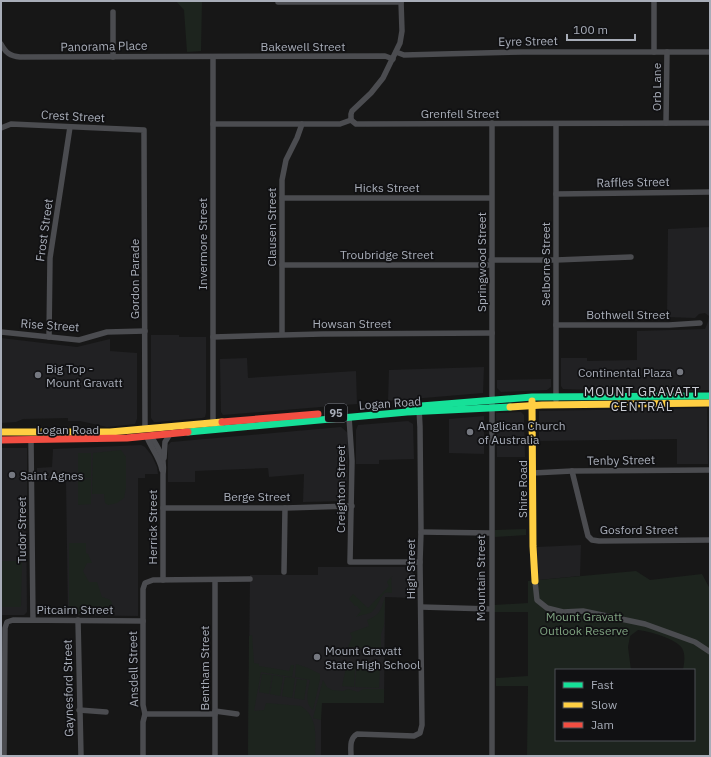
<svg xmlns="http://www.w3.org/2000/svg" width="711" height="757" font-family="'IBM Plex Sans',sans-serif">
  <rect width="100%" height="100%" fill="#171717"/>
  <!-- built -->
  <g fill="#212123">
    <path d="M 710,227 L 710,390 L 657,392 L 563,389 L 561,386 L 561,358 L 587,358 L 587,361 L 637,360 L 637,331 L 705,329 L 708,322 L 709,316 L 705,313 L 699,314 L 695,318 L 667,317 L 668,229 Z"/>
    <path d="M 151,335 L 179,335 L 179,337 L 206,337 L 206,413 L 205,417 L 202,418 L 157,422 L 154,422 L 151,418 Z"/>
    <path d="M 1,338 L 77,347 L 110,339 L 110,351 L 137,353 L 137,419 L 135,424 L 107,427 L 80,421 L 68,421 L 68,418 L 23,419 L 16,422 L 1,423 Z"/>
    <path d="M 247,358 L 248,378 L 356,371 L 357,404 L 223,415 L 221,412 L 220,359 Z"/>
    <path d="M 484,367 L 483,393 L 388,401 L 389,370 Z"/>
    <path d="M 551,379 L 551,387 L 547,390 L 501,392 L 497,388 L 497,380 Z"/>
    <path d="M 707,408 L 708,464 L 677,464 L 677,439 L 539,441 L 539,411 Z"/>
    <path d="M 521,412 L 524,415 L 525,457 L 497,457 L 496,413 Z"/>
    <path d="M 484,416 L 484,454 L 449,453 L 449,419 Z"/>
    <path d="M 408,421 L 413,424 L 414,459 L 379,460 L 379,464 L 356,464 L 356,430 L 358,425 Z"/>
    <path d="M 341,427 L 348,433 L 347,501 L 303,502 L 304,474 L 269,477 L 268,468 L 195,471 L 195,482 L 168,482 L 168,445 L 171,442 Z"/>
    <path d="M 141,445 L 145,447 L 152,456 L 157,467 L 158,474 L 145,474 L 145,478 L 138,478 L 138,616 L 68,615 L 66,481 L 37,480 L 37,468 L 52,467 L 53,449 Z"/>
    <path d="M 1,448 L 27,448 L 27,504 L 26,504 L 27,612 L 24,615 L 1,615 Z"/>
    <path d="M 581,545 L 580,576 L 539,580 L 537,547 Z"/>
    <path d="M 318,567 L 412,567 L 414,570 L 414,598 L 385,597 L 384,703 L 321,703 L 321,756 L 248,756 L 250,575 L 318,575 Z"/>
  </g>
  <!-- green -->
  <g fill="#1d241e" fill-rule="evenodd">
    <path d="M 176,1 L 202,1 L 201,51 L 187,52 L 184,10 Z"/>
    <path d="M 121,450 L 126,457 L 126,488 L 124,498 L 117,503 L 108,505 L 105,503 L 104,494 L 92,494 L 93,453 Z"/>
    <rect x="78" y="453" width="13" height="25"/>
    <path d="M 78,479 L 91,479 L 91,504 L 78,505 Z"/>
    <path d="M 526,529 L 526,535 L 495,537 L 495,530 Z"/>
    <path d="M 69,543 L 86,543 L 86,553 L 88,554 L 92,563 L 87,563 L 83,571 L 89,582 L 97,582 L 102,597 C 104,598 106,598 108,599 C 115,601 111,609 111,613 L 69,614 Z"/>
    <path d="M 1,561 L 22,561 L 21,607 L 1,607 Z"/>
    <path d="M 636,571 L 650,580 L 702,574 L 710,589 L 710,756 L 527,756 L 528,686 L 496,686 L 496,678 L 528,676 L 528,612 L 494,612 L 494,605 L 528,603 L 528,581 ZM 638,630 C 649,631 676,639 682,648 C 686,655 684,663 683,670 L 694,670 L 694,740 L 556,740 L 556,670 L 631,670 L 628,647 L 630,636 Z"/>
    <path d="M 392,576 L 393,576 L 391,577 L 392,593 C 390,593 387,592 385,593 C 381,595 377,608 372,612 C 369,614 360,615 356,617 L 361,611 L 357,606 L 355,606 L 349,599 L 353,594 L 368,608 L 389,586 L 387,582 Z"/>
    <path d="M 385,597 L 384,625 L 381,634 L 381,649 L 348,647 L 352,637 L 350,633 L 369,626 L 367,620 C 380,615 381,610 385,597 Z"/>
    <path d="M 252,635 L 254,663 L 259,664 L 259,666 L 289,671 L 291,665 L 294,665 L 292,677 L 261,672 L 254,711 L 264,710 L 266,703 L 301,706 C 319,718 315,737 315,756 L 248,756 L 249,636 Z"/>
    <path d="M 357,663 L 380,664 L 379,688 L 355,687 Z"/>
    <path d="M 296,664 L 308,668 L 320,674 L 320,679 L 313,710 C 304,703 308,690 310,680 L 295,677 Z"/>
    <path d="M 346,668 L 355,668 L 354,687 L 342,686 Z"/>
    <path d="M 262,674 L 272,675 L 269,694 L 259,692 Z"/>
    <path d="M 273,675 L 283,677 L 280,696 L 270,694 Z"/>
    <path d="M 285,677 L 295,678 L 292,698 L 282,696 Z"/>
    <path d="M 297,679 L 307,680 L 304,700 L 294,698 Z"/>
    <path d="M 323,680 L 327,687 L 332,690 L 343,691 L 348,689 L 358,692 L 363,689 L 384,689 L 384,703 L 322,703 L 321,720 L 313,718 Z"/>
  </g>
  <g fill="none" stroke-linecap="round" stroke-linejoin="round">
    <!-- street -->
    <g stroke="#4b4c50" stroke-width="5.5">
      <path d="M 654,1 L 654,52"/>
      <path d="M 278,2 L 401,2"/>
      <path d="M 113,12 L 113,57"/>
      <path d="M 1,44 C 6,53 10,56 20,57 L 385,56 L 393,59"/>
      <path d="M 396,52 L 404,55 L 522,52 L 710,52"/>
      <path d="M 213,57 L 213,427"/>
      <path d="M 351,120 L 356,124 L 363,124 L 710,123"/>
      <path d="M 351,120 L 351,114 L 352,111 L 371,93 L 383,78 L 400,43 L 402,31 L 401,1"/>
      <path d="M 666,123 L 667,52"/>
      <path d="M 213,124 L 340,124 L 351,120"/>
      <path d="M 556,124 L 556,400"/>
      <path d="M 1,128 L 11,124 L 144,130 L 145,429"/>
      <path d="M 556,194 L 710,192"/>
      <path d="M 282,198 L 491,198"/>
      <path d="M 491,260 L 556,260 L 631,257"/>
      <path d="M 282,265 L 491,265"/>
      <path d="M 556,325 L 669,325 L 700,323"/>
      <path d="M 1,332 L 79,340 L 107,332 L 145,331"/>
      <path d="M 282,334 L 282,180 L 286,160 L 297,138 L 302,124"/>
      <path d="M 49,337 L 50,258 L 70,127"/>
      <path d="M 213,337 L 322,334 L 492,333"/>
      <path d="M 349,417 L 352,461 L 350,562 L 420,562"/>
      <path d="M 151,436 C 160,451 165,457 163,474 L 163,580"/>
      <path d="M 147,437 C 151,448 160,458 162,470"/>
      <path d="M 31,440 L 33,620"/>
      <path d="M 164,458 L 165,442 L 170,434"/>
      <path d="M 572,471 L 588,536 L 592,540 L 599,541 L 710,540"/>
      <path d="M 533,473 L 572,471 L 710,470"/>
      <path d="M 163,508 L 285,508 L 352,506"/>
      <path d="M 421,532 L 491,533"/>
      <path d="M 284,572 L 285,508"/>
      <path d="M 215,580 L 215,756"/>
      <path d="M 535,581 L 537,600 L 547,608 L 563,612 L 583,611 L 645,624 L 695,642 L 710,652"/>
      <path d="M 421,607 L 491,609"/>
      <path d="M 78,620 L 81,756"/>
      <path d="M 79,710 L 106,712"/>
      <path d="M 215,711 L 237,714"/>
      <path d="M 145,714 L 215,714"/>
      <path d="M 4,756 L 5,628 L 7,622 L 13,620 L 143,621"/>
      <path d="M 143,756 L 143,722 L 145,714 L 143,705 L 143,589 L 145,583 L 153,580 L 250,579"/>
      <path d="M 351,756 C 351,748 349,739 357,734 L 414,736 L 420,733 L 422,725 L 420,562 L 421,532 L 420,427 L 419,408"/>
      <path d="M 492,756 L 492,123"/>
    </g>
    <!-- fast -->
    <g stroke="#16e098" stroke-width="7">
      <path d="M 409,407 L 532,397 L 710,396"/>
      <path d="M 188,432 L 407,412 L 510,407"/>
    </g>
    <!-- slow -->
    <g stroke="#ffcf43" stroke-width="7">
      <path d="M 532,401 L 533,546 L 535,581"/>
      <path d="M 510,407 L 542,405 L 710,403"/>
      <path d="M 1,432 L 110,432 L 222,422"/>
    </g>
    <!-- jam -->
    <g stroke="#f24e42" stroke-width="7">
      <path d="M 222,422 L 318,414"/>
      <path d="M 1,440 L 127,438 L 188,432"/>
    </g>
  </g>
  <!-- markers -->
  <g fill="#757880" stroke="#111113" stroke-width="1.5">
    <circle cx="680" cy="372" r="4"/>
    <circle cx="38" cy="375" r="4"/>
    <circle cx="470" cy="432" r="4"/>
    <circle cx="12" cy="475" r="4"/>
    <circle cx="317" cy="657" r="4"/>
  </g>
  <g text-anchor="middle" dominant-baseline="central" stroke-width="3.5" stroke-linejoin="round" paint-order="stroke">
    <!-- shield labels -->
    <rect fill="#111113" stroke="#7b7e86" stroke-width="1" x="325" y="404" width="22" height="18" rx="3"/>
    <g font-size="11" font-weight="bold" fill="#a8adb8">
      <text x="336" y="413">95</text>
    </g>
    <!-- street labels -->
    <g font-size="12" fill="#a8adb8" stroke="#111113">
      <text transform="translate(528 41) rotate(-1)">Eyre Street</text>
      <text transform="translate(104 46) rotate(-1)">Panorama Place</text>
      <text x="303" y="46">Bakewell Street</text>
      <text transform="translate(656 87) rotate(-90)">Orb Lane</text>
      <text x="460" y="113">Grenfell Street</text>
      <text transform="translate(73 116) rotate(3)">Crest Street</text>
      <text transform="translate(633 182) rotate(-1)">Raffles Street</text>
      <text x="387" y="187">Hicks Street</text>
      <text transform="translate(271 227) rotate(-90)">Clausen Street</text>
      <text transform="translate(44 230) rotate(-82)">Frost Street</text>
      <text transform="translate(202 244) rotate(-90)">Invermore Street</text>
      <text x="387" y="254">Troubridge Street</text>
      <text transform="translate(481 262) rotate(-90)">Springwood Street</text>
      <text transform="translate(545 264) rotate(-90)">Selborne Street</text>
      <text transform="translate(134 279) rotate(-90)">Gordon Parade</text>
      <text x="628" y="314">Bothwell Street</text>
      <text x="352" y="323">Howsan Street</text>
      <text transform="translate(50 325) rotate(4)">Rise Street</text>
      <text transform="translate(390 403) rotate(-4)">Logan Road</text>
      <text x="68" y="429">Logan Road</text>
      <text transform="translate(621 460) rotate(-1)">Tenby Street</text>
      <text transform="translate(340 489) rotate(-90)">Creighton Street</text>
      <text transform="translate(522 489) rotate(-90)">Shire Road</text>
      <text x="257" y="496">Berge Street</text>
      <text transform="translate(152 527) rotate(-90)">Herrick Street</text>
      <text x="639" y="529">Gosford Street</text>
      <text transform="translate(21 530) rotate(-90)">Tudor Street</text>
      <text transform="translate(410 569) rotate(-90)">High Street</text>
      <text transform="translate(480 578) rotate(-90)">Mountain Street</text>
      <text x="75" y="609">Pitcairn Street</text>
      <text transform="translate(204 668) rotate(-90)">Bentham Street</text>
      <text transform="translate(133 669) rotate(-91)">Ansdell Street</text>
      <text transform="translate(68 688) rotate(-91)">Gaynesford Street</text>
    </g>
    <!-- poi labels -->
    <g font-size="12" fill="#a8adb8" stroke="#111113" text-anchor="start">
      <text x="46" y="368">Big Top -<tspan x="46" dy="14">Mount Gravatt</tspan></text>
      <text x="672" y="372" text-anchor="end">Continental Plaza</text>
      <text x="478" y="425">Anglican Church<tspan x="478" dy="14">of Australia</tspan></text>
      <text x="20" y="475">Saint Agnes</text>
      <text x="325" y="650">Mount Gravatt<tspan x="325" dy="14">State High School</tspan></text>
    </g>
    <!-- park labels -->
    <g font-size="12" fill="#7fa381" stroke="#111113">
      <text x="584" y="616">Mount Gravatt<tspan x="584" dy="14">Outlook Reserve</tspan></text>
    </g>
    <!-- neighbourhood labels -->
    <g font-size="13" letter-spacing="1" fill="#c9ccd4" stroke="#111113">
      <text x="642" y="391">MOUNT GRAVATT<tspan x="642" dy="15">CENTRAL</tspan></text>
    </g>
  </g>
  <!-- border -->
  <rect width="711" height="757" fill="none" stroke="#a8adb8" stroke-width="4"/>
  <!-- legend -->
  <rect x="555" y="669" width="140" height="72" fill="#111113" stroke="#4d4f55"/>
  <rect x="563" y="682" width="20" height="6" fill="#16e098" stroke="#4d4f55"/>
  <text x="591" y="689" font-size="12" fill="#a8adb8">Fast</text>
  <rect x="563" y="702" width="20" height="6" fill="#ffcf43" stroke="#4d4f55"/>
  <text x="591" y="709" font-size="12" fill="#a8adb8">Slow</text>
  <rect x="563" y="722" width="20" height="6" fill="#f24e42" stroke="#4d4f55"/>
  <text x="591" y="729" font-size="12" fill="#a8adb8">Jam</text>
  <!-- scale -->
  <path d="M567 34v6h68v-6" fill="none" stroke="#a8adb8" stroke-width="2"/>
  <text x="573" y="34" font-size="12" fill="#a8adb8" stroke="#111113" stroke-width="3" paint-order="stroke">100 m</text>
</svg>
